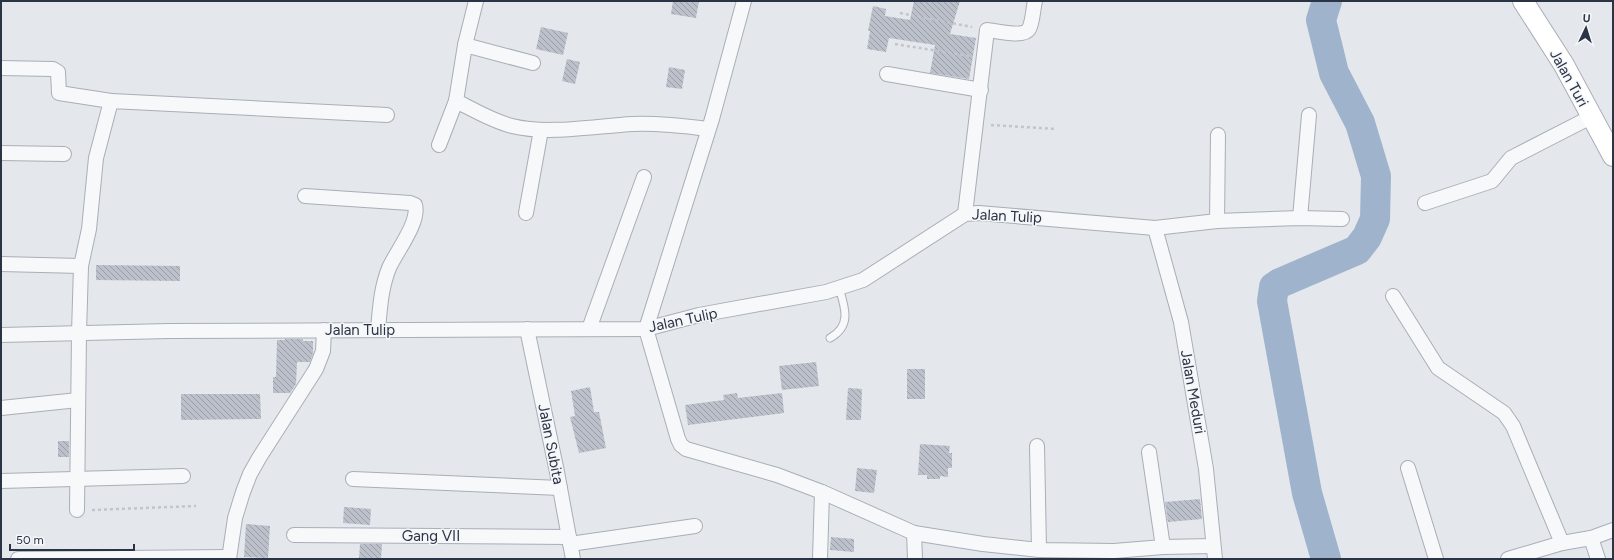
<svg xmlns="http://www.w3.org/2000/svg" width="1614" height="560" font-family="Figtree,sans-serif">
  <defs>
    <pattern id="building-back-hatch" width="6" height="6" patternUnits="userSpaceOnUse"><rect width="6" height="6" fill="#bbc0ca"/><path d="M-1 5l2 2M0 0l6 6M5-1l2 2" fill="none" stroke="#989da6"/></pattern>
  </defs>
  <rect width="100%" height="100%" fill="#e4e7ec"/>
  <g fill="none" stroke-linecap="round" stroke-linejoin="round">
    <!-- river -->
    <path stroke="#9fb4cc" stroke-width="30" d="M 1326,559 L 1307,493 L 1272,301 L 1274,287 L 1280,283 L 1357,250 L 1367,237 L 1375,219 L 1376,176 L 1360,123 L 1334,73 L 1321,20 L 1327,1"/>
  </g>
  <!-- building -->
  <g fill="url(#building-back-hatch)">
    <path d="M 673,1 L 699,1 L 696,18 L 671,14 Z"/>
    <path d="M 914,1 L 960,1 L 950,34 L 976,38 L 969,79 L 930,73 L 935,45 L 889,38 L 886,52 L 867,49 L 870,31 L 868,31 L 873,6 L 886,9 L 885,16 L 910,20 Z"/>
    <path d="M 541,27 L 568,33 L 563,55 L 536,49 Z"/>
    <path d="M 567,59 L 580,62 L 575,84 L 562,81 Z"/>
    <path d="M 669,67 L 685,70 L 682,89 L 666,87 Z"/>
    <path d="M 96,265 L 180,266 L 180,281 L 96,280 Z"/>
    <path d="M 285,339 L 303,339 L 303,341 L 313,341 L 313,353 L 310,362 L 297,362 L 296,384 L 290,393 L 273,393 L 273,377 L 276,377 L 277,340 L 285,340 Z"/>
    <path d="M 816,362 L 819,386 L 782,390 L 779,366 Z"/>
    <rect x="907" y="369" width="18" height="30"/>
    <path d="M 590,387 L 594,412 L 599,412 L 606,448 L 579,453 L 570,417 L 575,416 L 571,391 Z"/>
    <path d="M 848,388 L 862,389 L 861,420 L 846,420 Z"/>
    <path d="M 737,393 L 738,398 L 782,393 L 784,413 L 688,425 L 685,405 L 724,400 L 723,395 Z"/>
    <path d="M 181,394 L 260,394 L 261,419 L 181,420 Z"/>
    <rect x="58" y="441" width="11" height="16"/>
    <path d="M 920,444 L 950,446 L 949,453 L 952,453 L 952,468 L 948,468 L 948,477 L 940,476 L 940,479 L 927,479 L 927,475 L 918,475 Z"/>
    <path d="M 857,468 L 877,470 L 874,493 L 855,491 Z"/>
    <path d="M 1200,499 L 1202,519 L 1168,522 L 1165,502 Z"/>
    <path d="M 344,507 L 371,509 L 370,525 L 343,523 Z"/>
    <path d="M 246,524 L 270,526 L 268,558 L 244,557 Z"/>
    <path d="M 831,537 L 854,539 L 854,552 L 830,550 Z"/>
    <path d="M 360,544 L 382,544 L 381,559 L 359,559 Z"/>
  </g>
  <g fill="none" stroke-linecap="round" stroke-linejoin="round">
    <!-- lane casing -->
    <g stroke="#a9aeb7" stroke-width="9">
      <path id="lane" d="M 830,338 C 852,326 845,307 839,288"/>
    </g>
    <!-- street casing -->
    <g stroke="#a9aeb7" stroke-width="16">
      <g id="street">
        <path d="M 744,1 L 712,119 L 646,329 L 678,439 L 681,445 L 686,449 L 777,475 L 822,492 L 914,533 L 983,544 L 1039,550 L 1114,551 L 1163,547 L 1213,546"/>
        <path d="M 465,45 L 533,63"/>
        <path d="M 1,68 L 53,69 L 58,72 L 59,93 L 111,101"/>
        <path d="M 887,74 L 981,90"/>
        <path d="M 456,101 C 474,110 492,121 512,126 C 548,135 595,126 633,124 C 658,123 684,126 708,129"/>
        <path d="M 439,145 L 456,101 L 465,45 L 476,1"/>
        <path d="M 1,153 L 64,154"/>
        <path d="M 305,196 L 410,203 L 415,205 C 420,222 396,252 389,268 C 381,288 380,308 378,329"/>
        <path d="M 1425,203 L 1492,181 L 1511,158 L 1591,117"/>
        <path d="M 526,213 L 541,130"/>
        <path d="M 965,214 L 987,30 C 997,31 1023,38 1029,29 C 1033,21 1033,9 1035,1"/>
        <path d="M 1300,218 L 1309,115"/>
        <path d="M 1217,221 L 1218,135"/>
        <path d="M 1155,228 L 1181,322 L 1206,469 L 1215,559"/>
        <path d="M 1,264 L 81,266"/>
        <path d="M 1393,296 L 1438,368 L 1504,413 L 1513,426 L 1562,543"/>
        <path d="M 527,329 L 557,472 L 573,559"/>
        <path d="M 589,329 L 644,177"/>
        <path d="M 1,335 L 169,331 L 646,329 L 699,315 L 826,292 L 863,280 L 965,214 L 979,213 L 1155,228 L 1217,221 L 1300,218 L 1342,219"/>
        <path d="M 1,408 L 78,400"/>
        <path d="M 1037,446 L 1039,550"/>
        <path d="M 1149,452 L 1163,547"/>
        <path d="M 1408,468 L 1436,559"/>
        <path d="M 353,479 L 560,488"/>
        <path d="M 1,481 L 183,476"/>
        <path d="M 77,510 L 79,333 L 81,266 L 89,229 L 96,158 L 111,101 L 387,115"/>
        <path d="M 914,533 L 915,559"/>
        <path d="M 294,535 L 569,537"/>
        <path d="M 1591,538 L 1598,559"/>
        <path d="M 570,544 L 695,526"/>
        <path d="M 18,559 L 229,557"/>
        <path d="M 229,559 L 235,518 L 243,492 L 250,474 L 259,458 L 316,369 L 323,351 L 324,330"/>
        <path d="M 820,559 L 822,492"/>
        <path d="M 1508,559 L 1562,543 L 1591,538 L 1613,530"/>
      </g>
    </g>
    <!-- secondary casing -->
    <g stroke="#a9aeb7" stroke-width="22">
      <path id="secondary" d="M 1523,1 L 1564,65 L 1613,156"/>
    </g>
    <!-- path -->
    <g stroke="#c2c5cb" stroke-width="2.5" stroke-dasharray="3 3" stroke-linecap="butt">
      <path d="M 900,13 L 972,27"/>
      <path d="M 895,44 L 969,56"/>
      <path d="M 991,125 L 1057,129"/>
      <path d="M 92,510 L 196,506"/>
    </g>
    <!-- lane -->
    <use href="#lane" stroke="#f7f8fa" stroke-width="7"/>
    <!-- street -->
    <use href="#street" stroke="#f7f8fa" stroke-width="14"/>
    <!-- secondary -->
    <use href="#secondary" stroke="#fff" stroke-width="20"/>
  </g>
  <g text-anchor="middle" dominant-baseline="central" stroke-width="3" stroke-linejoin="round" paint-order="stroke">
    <!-- street labels -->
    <g font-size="15" fill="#2b3445" stroke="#f4f6f9">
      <text transform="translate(1569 78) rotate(61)">Jalan Turi</text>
      <text transform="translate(1007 216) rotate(3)">Jalan Tulip</text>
      <text transform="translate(683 320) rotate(-12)">Jalan Tulip</text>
      <text x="360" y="330">Jalan Tulip</text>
      <text transform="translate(1193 392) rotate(80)">Jalan Meduri</text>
      <text transform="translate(551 444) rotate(79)">Jalan Subita</text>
      <text x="431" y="536">Gang VII</text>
    </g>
  </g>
  <!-- border -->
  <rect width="1614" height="560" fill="none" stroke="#2b3445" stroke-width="4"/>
  <!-- north arrow -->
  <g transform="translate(1586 28) rotate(4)" stroke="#f4f6f9" stroke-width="3" paint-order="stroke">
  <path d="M0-3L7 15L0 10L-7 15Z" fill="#2b3445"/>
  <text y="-6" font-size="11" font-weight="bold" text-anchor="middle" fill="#2b3445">U</text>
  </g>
  <!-- scale -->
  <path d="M10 544v6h124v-6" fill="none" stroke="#2b3445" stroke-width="2"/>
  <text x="16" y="544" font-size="12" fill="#2b3445" stroke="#f4f6f9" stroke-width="3" paint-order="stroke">50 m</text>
</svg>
